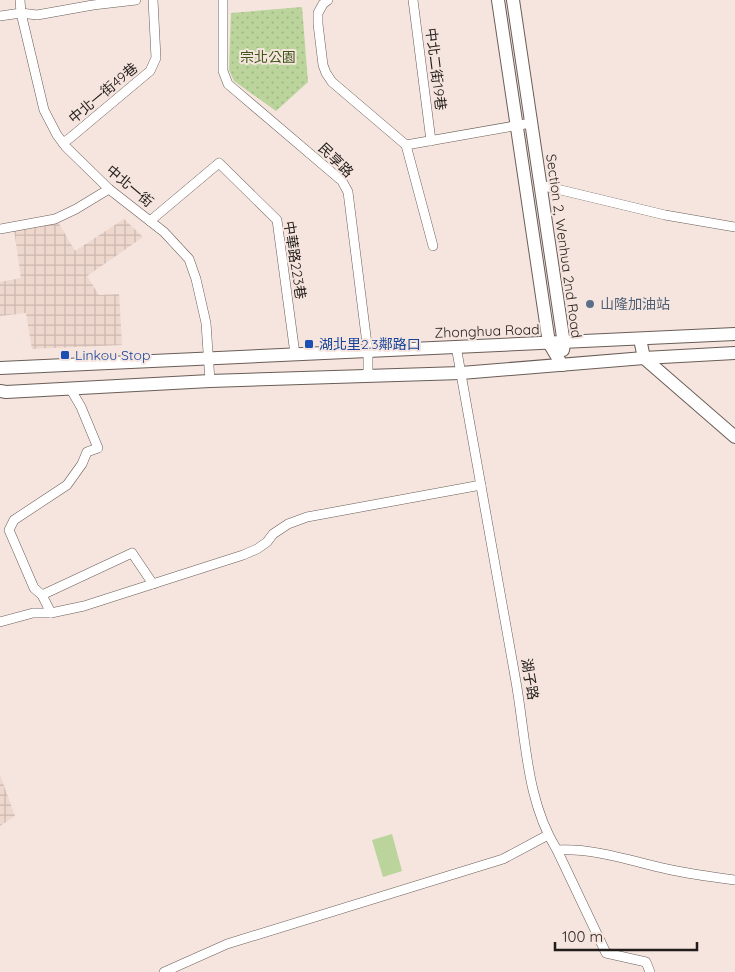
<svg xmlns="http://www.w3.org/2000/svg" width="735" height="972" font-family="Quicksand,'Noto Sans TC',sans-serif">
  <defs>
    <pattern id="industrial-grid" width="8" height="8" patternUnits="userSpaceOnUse" patternTransform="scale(1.25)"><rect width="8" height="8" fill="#eed7cd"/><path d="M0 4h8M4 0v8" fill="none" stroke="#ccb8af"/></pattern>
    <pattern id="grass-dots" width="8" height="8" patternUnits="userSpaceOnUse" patternTransform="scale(1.25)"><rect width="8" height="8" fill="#bad49b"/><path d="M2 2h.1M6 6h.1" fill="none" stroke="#a0b685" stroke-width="1.8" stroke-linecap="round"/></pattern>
  </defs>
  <rect width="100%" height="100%" fill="#f5e5de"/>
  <!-- industrial -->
  <g fill="url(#industrial-grid)">
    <path d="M 124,219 L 143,237 L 87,276 L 99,295 L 119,294 L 122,345 L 32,349 L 26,313 L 0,316 L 0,282 L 21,278 L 14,230 L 58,222 L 75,251 Z"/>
    <path d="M 0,775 L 15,816 L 0,826 Z"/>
  </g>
  <!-- grass -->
  <path fill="url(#grass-dots)" d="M 302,7 L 308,82 L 276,111 L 234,81 L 229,70 L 231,13 Z"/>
  <!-- garden -->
  <path fill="#bad49b" d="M 392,834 L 402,871 L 383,877 L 372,840 Z"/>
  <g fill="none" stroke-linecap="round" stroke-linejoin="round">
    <!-- street casing -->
    <g stroke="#6a5d57" stroke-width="10">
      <g id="street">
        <path d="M 20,0 L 21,13 L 44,110 L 57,135 L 66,147 L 109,189 L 164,232 L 189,259 L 196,279 L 206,323 L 210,381"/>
        <path d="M 223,0 L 223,71 L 228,84 L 342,181 L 348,192 L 368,352 L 368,375"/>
        <path d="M 328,0 L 323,4 L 318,13 L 318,24 L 323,65 L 326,73 L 332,82 L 406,145 L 531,123"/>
        <path d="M 413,0 L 431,141"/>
        <path d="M 0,16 L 21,13 L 37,15 L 93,5 L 136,0"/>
        <path d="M 63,143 L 70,138 L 150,71 L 156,58 L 153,0"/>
        <path d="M 406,145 L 433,246"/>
        <path d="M 540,185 L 665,215 L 735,227"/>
        <path d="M 150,221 L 219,163 L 277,220 L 295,354"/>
        <path d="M 0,229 L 55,219 L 76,209 L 109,189"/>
        <path d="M 456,346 C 476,458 496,570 516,682 C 526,738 526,801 557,850 L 606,953 L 646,962 L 650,972"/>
        <path d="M 42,595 L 34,588 L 9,530 L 14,520 L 67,485 L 82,464 L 87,452 L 98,448 L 81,407 L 70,388"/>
        <path d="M 51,613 L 42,595 L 132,553 L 153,584"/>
        <path d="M 0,622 L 33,613 L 51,613 L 84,606 L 243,555 L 257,549 L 267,542 L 273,534 L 288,524 L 307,517 L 481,485"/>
        <path d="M 557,850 C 595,848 631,861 667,869 C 689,874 712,877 735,880"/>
        <path d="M 164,972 L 227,944 L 503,859 L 548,835"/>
      </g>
    </g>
    <!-- secondary casing -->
    <g stroke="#6a5d57" stroke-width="14">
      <g id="secondary">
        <path d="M 498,0 L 549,343 L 562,365"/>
        <path d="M 513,0 L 564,344 L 563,350"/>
        <path d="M 640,339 L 644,358 L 735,437"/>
        <path d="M 0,368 C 245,355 490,347 735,334"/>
        <path d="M 0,391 L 6,392 L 210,381 L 461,373 L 644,358 L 735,353"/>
      </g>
    </g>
    <!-- street -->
    <use href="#street" stroke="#fff" stroke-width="9"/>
    <!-- secondary -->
    <use href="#secondary" stroke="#fff" stroke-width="12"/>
  </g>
  <!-- markers -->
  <circle fill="#5c6f8a" stroke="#f5e5de" stroke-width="2" cx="590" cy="304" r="5"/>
  <g fill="#1a4fb4" stroke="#f5e5de" stroke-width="2">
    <rect x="304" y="339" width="10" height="10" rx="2.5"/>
    <rect x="60" y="350" width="10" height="10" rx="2.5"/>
  </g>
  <g text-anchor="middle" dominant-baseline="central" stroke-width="4" stroke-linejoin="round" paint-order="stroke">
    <!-- park labels -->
    <g font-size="14" fill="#3e5619" stroke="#f5e5de">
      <text x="268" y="57">宗北公園</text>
    </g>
    <!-- street labels -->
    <g font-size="14" fill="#221d1a" stroke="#f5e5de">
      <text transform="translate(436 69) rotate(83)">中北二街19巷</text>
      <text transform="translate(103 93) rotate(-40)">中北一街49巷</text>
      <text transform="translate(336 160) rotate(44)">民享路</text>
      <text transform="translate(130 186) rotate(40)">中北一街</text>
      <text transform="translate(564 246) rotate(82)">Section 2, Wenhua 2nd Road</text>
      <text transform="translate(295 260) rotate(81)">中華路223巷</text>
      <text transform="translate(487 331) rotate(-2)">Zhonghua Road</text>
      <text transform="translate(530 679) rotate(80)">湖子路</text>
    </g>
    <!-- service labels -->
    <g font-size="14" fill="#4e5e75" stroke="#f5e5de" text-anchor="start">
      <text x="600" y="304">山隆加油站</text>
    </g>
    <!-- transit labels -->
    <g font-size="14" fill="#164399" stroke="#f5e5de" text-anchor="start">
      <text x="319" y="344">湖北里2.3鄰路口</text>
      <text x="75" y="355">Linkou Stop</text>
    </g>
  </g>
  <!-- scale -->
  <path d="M555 942v8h142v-8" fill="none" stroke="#221d1a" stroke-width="2.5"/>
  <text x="562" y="942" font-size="15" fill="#221d1a" stroke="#f5e5de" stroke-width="4" paint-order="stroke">100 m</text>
</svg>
